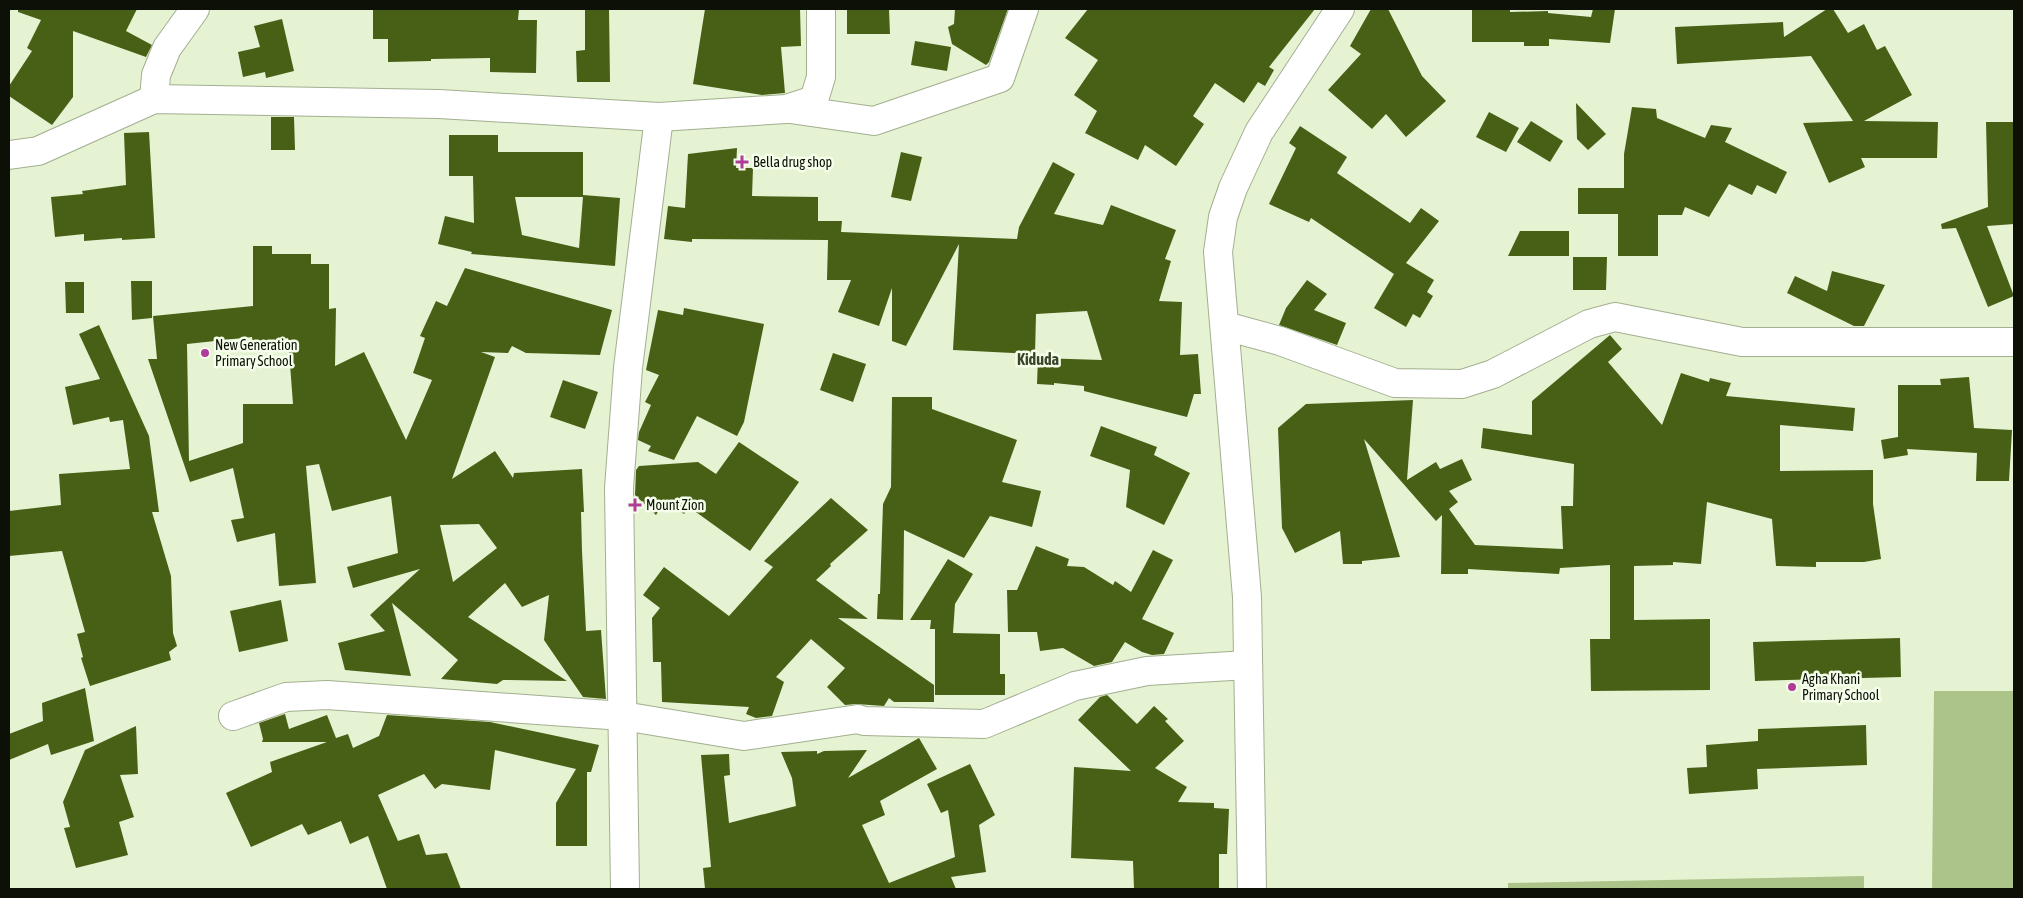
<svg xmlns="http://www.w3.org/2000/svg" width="2023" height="898" font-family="'Asap Condensed',sans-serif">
  <rect width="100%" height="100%" fill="#e5f3d2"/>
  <!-- green -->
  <g fill="#acc48a">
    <path d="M 1934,691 L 2014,691 L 2014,889 L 1932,889 Z"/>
    <path d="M 1864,876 L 1864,889 L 1508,889 L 1508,883 Z"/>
  </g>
  <!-- building -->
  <g fill="#476016" fill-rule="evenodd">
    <path d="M 18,9 L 137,9 L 126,31 L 152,45 L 146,57 L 73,31 L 73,97 L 52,125 L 9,96 L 9,86 L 32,51 L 27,48 L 41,20 L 18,12 Z"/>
    <path d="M 373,9 L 519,9 L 518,20 L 537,20 L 536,73 L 490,72 L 490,58 L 431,59 L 431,61 L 388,62 L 388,39 L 373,39 Z"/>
    <path d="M 585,9 L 609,9 L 610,82 L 577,82 L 576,51 L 585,50 Z"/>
    <path d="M 705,9 L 800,9 L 801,46 L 781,47 L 785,93 L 762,95 L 693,84 Z"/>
    <path d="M 847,9 L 889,9 L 890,34 L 847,34 Z"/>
    <path d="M 955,9 L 1008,9 L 989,62 L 986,65 L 952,44 L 948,27 L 954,24 Z"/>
    <path d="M 1088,9 L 1315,9 L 1269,67 L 1274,70 L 1265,86 L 1258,82 L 1244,103 L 1215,83 L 1193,116 L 1204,124 L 1176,166 L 1145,145 L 1138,160 L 1085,133 L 1097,111 L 1074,95 L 1098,60 L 1065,38 Z"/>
    <path d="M 1371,9 L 1388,9 L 1422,76 L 1446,101 L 1406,137 L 1386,114 L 1372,129 L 1328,90 L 1361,54 L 1350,46 Z"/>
    <path d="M 1472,9 L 1510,9 L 1510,12 L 1548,11 L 1548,13 L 1591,17 L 1593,9 L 1615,9 L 1610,43 L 1549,39 L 1549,46 L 1524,46 L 1524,42 L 1472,42 Z"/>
    <path d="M 1827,9 L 1833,9 L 1848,33 L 1864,24 L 1877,50 L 1885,46 L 1912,95 L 1864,121 L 1938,122 L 1937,158 L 1861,158 L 1865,167 L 1829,183 L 1803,123 L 1853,121 L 1811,56 L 1677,64 L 1675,27 L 1783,22 L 1784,37 Z"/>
    <path d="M 282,19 L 294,71 L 266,78 L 265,72 L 243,77 L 238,52 L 260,47 L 254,26 Z"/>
    <path d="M 915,41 L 951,47 L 947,71 L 911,65 Z"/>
    <path d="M 1576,103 L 1606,134 L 1588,150 L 1577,139 Z"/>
    <path d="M 1632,107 L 1656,109 L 1657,118 L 1705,138 L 1711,125 L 1732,128 L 1725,142 L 1787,172 L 1776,194 L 1757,185 L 1752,195 L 1729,184 L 1709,217 L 1685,207 L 1682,215 L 1658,215 L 1658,256 L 1618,256 L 1618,214 L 1578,214 L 1578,188 L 1624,188 L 1624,154 Z"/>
    <path d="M 1489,112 L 1519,128 L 1506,152 L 1476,137 Z"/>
    <path d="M 271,117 L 294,117 L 295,150 L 271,150 Z"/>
    <path d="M 1531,121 L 1563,141 L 1550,162 L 1517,142 Z"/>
    <path d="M 1986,122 L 2014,122 L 2014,224 L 1987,226 L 2014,296 L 1988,307 L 1956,228 L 1942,229 L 1941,224 L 1988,207 Z"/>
    <path d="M 1300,126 L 1347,157 L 1337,173 L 1410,223 L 1421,208 L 1439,221 L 1406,263 L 1434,280 L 1427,292 L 1433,296 L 1420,318 L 1413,314 L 1406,327 L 1374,308 L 1394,274 L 1311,218 L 1309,222 L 1269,204 L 1296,148 L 1289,143 Z"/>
    <path d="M 149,132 L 155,238 L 122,240 L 122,238 L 84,241 L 84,234 L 55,237 L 51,197 L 83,194 L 82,191 L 126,185 L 124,133 Z"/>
    <path d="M 449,135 L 498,135 L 498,152 L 583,152 L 583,195 L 620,198 L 615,266 L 471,254 L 472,252 L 438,244 L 445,216 L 474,223 L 473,176 L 449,176 ZM 515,197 L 583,197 L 579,248 L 522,235 Z"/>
    <path d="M 737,148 L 736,168 L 753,168 L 752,196 L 818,197 L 818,221 L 842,221 L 841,232 L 1017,239 L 1019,227 L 1053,162 L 1075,174 L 1054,214 L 1103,225 L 1111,205 L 1176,230 L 1165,259 L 1171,261 L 1159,301 L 1182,302 L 1180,355 L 1198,354 L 1201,394 L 1194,394 L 1187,417 L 1084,391 L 1084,386 L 1054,383 L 1054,385 L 1037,384 L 1038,358 L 1102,360 L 1087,311 L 1036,314 L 1035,354 L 953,350 L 959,244 L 906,346 L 892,341 L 892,288 L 879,326 L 838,312 L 851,280 L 827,280 L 828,240 L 692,239 L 692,242 L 664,239 L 668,206 L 685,208 L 688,154 Z"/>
    <path d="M 901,152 L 922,157 L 911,201 L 891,197 Z"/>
    <path d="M 1520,231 L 1569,231 L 1569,256 L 1508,256 Z"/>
    <path d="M 253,246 L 272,246 L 272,254 L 311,254 L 311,264 L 329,264 L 329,309 L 336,308 L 335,366 L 364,352 L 406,440 L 432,380 L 413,373 L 425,338 L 420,336 L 436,301 L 447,306 L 465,268 L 612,310 L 600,355 L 526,353 L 512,346 L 508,353 L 481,352 L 495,357 L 452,479 L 495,451 L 513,478 L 514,473 L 582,469 L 584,512 L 581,512 L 582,551 L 586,631 L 601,630 L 606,699 L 583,697 L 544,640 L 549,595 L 522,607 L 505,583 L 468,617 L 567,681 L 503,680 L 497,684 L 441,679 L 458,660 L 392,603 L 411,676 L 345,670 L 338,643 L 385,631 L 370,615 L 420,569 L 353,588 L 347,567 L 398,553 L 391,496 L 332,511 L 319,464 L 306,466 L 316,583 L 279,586 L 275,533 L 237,542 L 231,520 L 244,518 L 233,468 L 190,482 L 148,359 L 157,359 L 153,316 L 253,306 ZM 252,337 L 253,344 L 288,338 L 293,404 L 243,404 L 243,443 L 189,461 L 187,344 ZM 479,524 L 497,548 L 453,582 L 440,525 Z"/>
    <path d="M 1573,257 L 1607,257 L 1606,290 L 1573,290 Z"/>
    <path d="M 1832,271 L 1885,285 L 1864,326 L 1854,326 L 1787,293 L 1795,276 L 1827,291 Z"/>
    <path d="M 1307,280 L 1327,294 L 1314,310 L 1346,323 L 1337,345 L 1279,325 L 1286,308 Z"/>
    <path d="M 131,281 L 152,281 L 152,318 L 132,320 Z"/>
    <path d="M 65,282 L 84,282 L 84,313 L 66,313 Z"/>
    <path d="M 684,308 L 764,324 L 744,422 L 737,436 L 697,416 L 674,460 L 648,451 L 651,446 L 638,440 L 639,432 L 651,405 L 645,402 L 659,375 L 646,370 L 658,310 L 683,315 Z"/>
    <path d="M 99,325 L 149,436 L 159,512 L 152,512 L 171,576 L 173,633 L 177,646 L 169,652 L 171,660 L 90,686 L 81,658 L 83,657 L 77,634 L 85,632 L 62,551 L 9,556 L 9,511 L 61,505 L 59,474 L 130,469 L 123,420 L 110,422 L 109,417 L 73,425 L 65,387 L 100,379 L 79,334 Z"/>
    <path d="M 1610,335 L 1622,349 L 1608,362 L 1662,425 L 1681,373 L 1709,382 L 1710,378 L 1731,383 L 1726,396 L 1855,408 L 1853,431 L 1780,425 L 1780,471 L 1873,470 L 1873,504 L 1881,559 L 1864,562 L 1816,562 L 1816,567 L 1776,566 L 1772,519 L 1707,502 L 1701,564 L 1673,562 L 1673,565 L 1634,566 L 1634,620 L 1710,619 L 1710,690 L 1591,691 L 1590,639 L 1610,639 L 1610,565 L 1560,568 L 1559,574 L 1468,569 L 1468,574 L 1441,574 L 1442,515 L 1436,521 L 1364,439 L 1400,557 L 1362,561 L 1362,564 L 1343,564 L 1340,531 L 1295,553 L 1282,528 L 1278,428 L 1306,404 L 1413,400 L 1407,480 L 1436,462 L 1440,469 L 1462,459 L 1472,480 L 1449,491 L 1458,502 L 1449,509 L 1475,545 L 1563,549 L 1561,506 L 1573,506 L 1574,464 L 1481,448 L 1483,428 L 1532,435 L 1532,401 Z"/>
    <path d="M 833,353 L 866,364 L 853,402 L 820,390 Z"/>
    <path d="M 1969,377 L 1974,428 L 2012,430 L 2009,481 L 1976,481 L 1977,453 L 1907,449 L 1908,455 L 1884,459 L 1881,440 L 1898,437 L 1898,385 L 1941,385 L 1940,379 Z"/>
    <path d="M 563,380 L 598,392 L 585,429 L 550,417 Z"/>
    <path d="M 892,397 L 932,397 L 932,409 L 1017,440 L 1002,482 L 1041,491 L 1032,527 L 990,516 L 964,558 L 904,530 L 903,620 L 877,619 L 878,594 L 880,594 L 883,504 L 891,487 Z"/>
    <path d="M 1101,426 L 1157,447 L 1154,455 L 1190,473 L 1164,525 L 1126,507 L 1130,470 L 1090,456 Z"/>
    <path d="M 739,442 L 799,482 L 750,551 L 689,507 L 684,514 L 665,501 L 656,515 L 635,495 L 636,470 L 639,466 L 698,462 L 716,474 Z"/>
    <path d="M 831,498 L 868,530 L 830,564 L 831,566 L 816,580 L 868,619 L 838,618 L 934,685 L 934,702 L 894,702 L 889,698 L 884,706 L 856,704 L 845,705 L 827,687 L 845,668 L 811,639 L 776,677 L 784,682 L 772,716 L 756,718 L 746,714 L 749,707 L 662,702 L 661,662 L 653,662 L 652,618 L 660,608 L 643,595 L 664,567 L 729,616 L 773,567 L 764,561 Z"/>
    <path d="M 1036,546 L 1069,559 L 1067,566 L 1084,567 L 1113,585 L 1115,581 L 1131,592 L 1153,550 L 1173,560 L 1142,619 L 1174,633 L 1164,654 L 1152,655 L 1142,652 L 1125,642 L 1112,662 L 1094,666 L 1063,648 L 1040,651 L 1037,632 L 1008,632 L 1007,590 L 1017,590 Z"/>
    <path d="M 948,559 L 973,574 L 955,604 L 953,633 L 1000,634 L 1000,674 L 1005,674 L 1005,695 L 935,695 L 935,629 L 930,629 L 931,620 L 910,620 Z"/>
    <path d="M 281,600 L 288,641 L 239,652 L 230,611 Z"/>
    <path d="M 1900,638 L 1901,677 L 1755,681 L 1753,642 Z"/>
    <path d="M 85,688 L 94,741 L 51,755 L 48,744 L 9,760 L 9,734 L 43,721 L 42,703 Z"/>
    <path d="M 1107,695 L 1137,724 L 1154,706 L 1168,719 L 1165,721 L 1184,741 L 1155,768 L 1187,787 L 1178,802 L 1214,803 L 1214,808 L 1229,809 L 1227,854 L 1219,854 L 1219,889 L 1134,889 L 1133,861 L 1071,858 L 1074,767 L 1131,771 L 1078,720 L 1100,697 Z"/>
    <path d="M 285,714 L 289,729 L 327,715 L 336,738 L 348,734 L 353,748 L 379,736 L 387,715 L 490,722 L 599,745 L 591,772 L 587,772 L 587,846 L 556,846 L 556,803 L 576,769 L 495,750 L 490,790 L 442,784 L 435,789 L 424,774 L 378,795 L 398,841 L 419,834 L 426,855 L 447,853 L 461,889 L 387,889 L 368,836 L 350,844 L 341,821 L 308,835 L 302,824 L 251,847 L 226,793 L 272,772 L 270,762 L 327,742 L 262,742 L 263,739 L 259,723 Z"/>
    <path d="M 1866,725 L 1867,765 L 1757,769 L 1758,789 L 1689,794 L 1687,768 L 1707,767 L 1706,745 L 1758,741 L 1758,729 Z"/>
    <path d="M 136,726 L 138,774 L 120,775 L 134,817 L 119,822 L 128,855 L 76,868 L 64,828 L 70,827 L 63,802 L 85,750 Z"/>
    <path d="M 919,738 L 937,769 L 880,801 L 885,815 L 862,825 L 889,883 L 955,857 L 948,810 L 941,813 L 927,784 L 970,764 L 995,815 L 979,825 L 986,872 L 951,877 L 956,889 L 705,889 L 703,868 L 711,867 L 701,755 L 729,754 L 730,775 L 724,776 L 729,823 L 796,806 L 792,778 L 781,752 L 817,751 L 817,754 L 824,751 L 867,750 L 848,778 Z"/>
  </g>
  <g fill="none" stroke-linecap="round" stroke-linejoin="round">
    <!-- minor casing -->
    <g stroke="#a2af90" stroke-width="30">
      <g id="minor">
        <path d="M 154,99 L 156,75 L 167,48 L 195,9"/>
        <path d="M 790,109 L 874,121 L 1000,78 L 1024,9"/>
        <path d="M 9,155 L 38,151 L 154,99 L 439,104 L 659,117 L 786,109 L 814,100 L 821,77 L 821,9"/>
        <path d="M 1225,326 L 1280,341 L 1395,383 L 1462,384 L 1493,374 L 1589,324 L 1615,317 L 1742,342 L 2014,342"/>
        <path d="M 233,716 L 286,697 L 327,695 L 623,716 L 744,736 L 858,719 L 864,721 L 984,724 L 1075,686 L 1147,671 L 1248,665"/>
        <path d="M 625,889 L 619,488 L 628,368 L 659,117"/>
      </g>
    </g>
    <!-- tertiary casing -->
    <g stroke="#a2af90" stroke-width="30">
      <path id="tertiary" d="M 1252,889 L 1247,597 L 1218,252 L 1223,217 L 1233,188 L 1259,132 L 1340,9"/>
    </g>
    <!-- minor -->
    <use href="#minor" stroke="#fff" stroke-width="28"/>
    <!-- tertiary -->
    <use href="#tertiary" stroke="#fff" stroke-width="28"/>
  </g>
  <!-- markers -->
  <g fill="#ae3c98" stroke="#f5feea" stroke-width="2">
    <path d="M739.5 154.5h5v5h5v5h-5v5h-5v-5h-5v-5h5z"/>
    <circle cx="205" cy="353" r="5"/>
    <path d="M632.5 497.5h5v5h5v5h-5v5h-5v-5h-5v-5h5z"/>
    <circle cx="1792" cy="687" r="5"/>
  </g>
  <g text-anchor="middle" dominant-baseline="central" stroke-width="5" stroke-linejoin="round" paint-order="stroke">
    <!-- poi labels -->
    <g font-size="14" fill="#0c1006" stroke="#f5feea" text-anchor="start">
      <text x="753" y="162">Bella drug shop</text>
      <text x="215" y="345">New Generation<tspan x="215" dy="16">Primary School</tspan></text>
      <text x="646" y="505">Mount Zion</text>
      <text x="1802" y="679">Agha Khani<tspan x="1802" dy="16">Primary School</tspan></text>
    </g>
    <!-- quarter labels -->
    <g font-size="16" font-weight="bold" fill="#3a452a" stroke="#f5feea">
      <text x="1038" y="359">Kiduda</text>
    </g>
  </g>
  <!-- border -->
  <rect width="2023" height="898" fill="none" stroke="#0c1006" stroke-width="20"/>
</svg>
